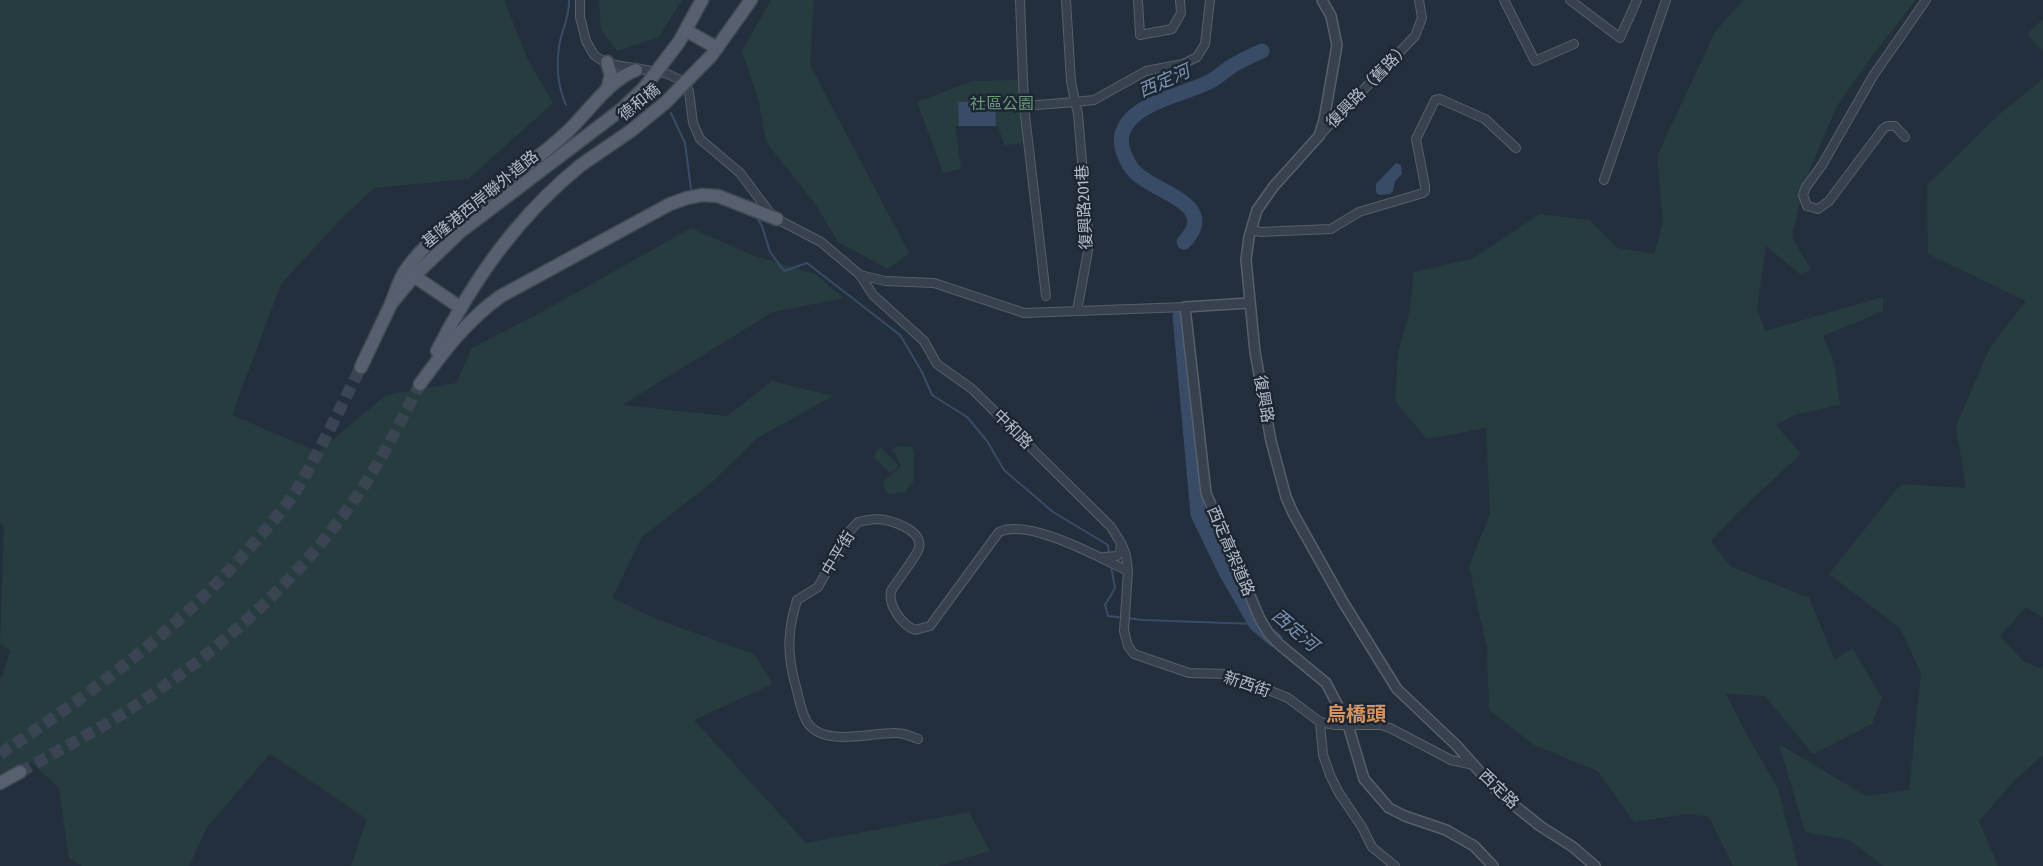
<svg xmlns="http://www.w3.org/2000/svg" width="2043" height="866" font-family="'Fira Sans Condensed','Noto Sans TC',sans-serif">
  <rect width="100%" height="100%" fill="#242f3e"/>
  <!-- green -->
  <g fill="#263c3f">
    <path d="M 0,0 L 504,0 L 528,60 L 553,103 L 468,179 L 374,188 L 340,220 L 281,284 L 232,415 L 318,452 L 386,395 L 456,383 L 472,348 L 540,313 L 691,228 L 755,256 L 815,274 L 844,298 L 773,312 L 622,405 L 727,416 L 772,381 L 833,396 L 757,438 L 711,483 L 642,537 L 612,598 L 656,619 L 754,654 L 773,684 L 694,720 L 806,843 L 969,812 L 990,851 L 938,866 L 351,866 L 367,819 L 270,754 L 207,827 L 189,866 L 82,866 L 69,858 L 59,788 L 31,762 L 1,774 L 0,772 L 0,677 L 2,677 L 10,651 L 0,644 L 4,526 L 0,523 Z"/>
    <path d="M 599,0 L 682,0 L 659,37 L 617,51 L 601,30 Z"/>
    <path d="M 771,0 L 814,0 L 810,65 L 909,253 L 888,269 L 838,242 L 816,205 L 766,142 L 759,102 L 742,51 Z"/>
    <path d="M 1743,0 L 1916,0 L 1875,52 L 1837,106 L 1804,183 L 1792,238 L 1811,269 L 1801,275 L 1766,246 L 1757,308 L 1765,331 L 1883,297 L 1883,311 L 1823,336 L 1834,362 L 1840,405 L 1794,415 L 1776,425 L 1801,454 L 1735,515 L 1711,541 L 1730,566 L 1809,598 L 1835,660 L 1852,648 L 1882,698 L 1872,724 L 1813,754 L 1765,696 L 1726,694 L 1746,733 L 1778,789 L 1798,866 L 1733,866 L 1709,817 L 1688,814 L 1634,822 L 1598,771 L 1534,745 L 1489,710 L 1487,649 L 1469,566 L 1490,514 L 1486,428 L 1427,439 L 1395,401 L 1398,352 L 1410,309 L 1414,272 L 1472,259 L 1540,214 L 1589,220 L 1618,248 L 1654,254 L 1663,223 L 1657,156 L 1715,32 Z"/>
    <path d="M 2043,19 L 2043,52 L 2027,34 Z"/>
    <path d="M 2043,79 L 2043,617 L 2026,607 L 2000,636 L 2023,661 L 2041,669 L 2043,666 L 2043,755 L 2014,781 L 1979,821 L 1998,866 L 1883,866 L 1849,840 L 1805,832 L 1779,744 L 1866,796 L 1909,790 L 1921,673 L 1900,628 L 1829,574 L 1901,484 L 1966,488 L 1956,426 L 1990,347 L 2026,301 L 1928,254 L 1927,185 L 2002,112 Z"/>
    <path d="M 1023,80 L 1029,143 L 1004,145 L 998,126 L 955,126 L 961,169 L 943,173 L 917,102 L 973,81 Z"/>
    <path d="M 897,446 L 911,447 L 914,450 L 914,480 L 905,492 L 890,494 L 886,492 L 883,482 L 901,466 L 895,453 L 891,451 Z"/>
    <path d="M 880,447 L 899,466 L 890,473 L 873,457 Z"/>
  </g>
  <!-- water -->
  <g fill="#394c67">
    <path d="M 995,100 L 996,126 L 959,126 L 958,102 Z"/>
    <path d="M 1396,163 L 1401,165 L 1402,174 L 1395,181 L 1393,191 L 1390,194 L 1379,195 L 1376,192 L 1376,184 Z"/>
  </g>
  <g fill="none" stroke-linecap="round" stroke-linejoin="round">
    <!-- stream -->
    <g stroke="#394c67" stroke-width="2">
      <path d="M 566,105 C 558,87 556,68 559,47 C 561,31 570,17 569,0"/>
      <path d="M 671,113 L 685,143 L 691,189"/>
      <path d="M 758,219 L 762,226 L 770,252 L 784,271 L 807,263 L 900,335 L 922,372 L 932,395 L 967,417 L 987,441 L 1004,470 L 1053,512 L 1108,545 L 1109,554"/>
      <path d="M 1111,566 L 1115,588 L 1105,605 L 1108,616 L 1143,620 L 1256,624"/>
    </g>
    <!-- river -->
    <g stroke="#394c67" stroke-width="15">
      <path d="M 1184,242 C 1221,203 1153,193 1134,171 C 1129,166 1126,159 1123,151 C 1121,144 1120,136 1124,129 C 1135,102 1187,94 1211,81 C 1217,78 1223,72 1229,68 C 1239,61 1251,56 1262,51"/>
      <path d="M 1180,316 L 1198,514 L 1226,572 L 1256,624 L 1275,640"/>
    </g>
    <!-- primary-tunnel -->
    <g stroke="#3a4453" stroke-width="12" stroke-dasharray="12 6" stroke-linecap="butt">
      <path d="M 0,754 C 91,693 180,629 252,545 C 269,526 287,506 300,484 C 322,447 341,406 361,367"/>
      <path d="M 20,772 C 50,755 81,739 111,721 C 204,664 289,591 352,503 C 379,466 399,424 420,384"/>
    </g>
    <!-- minor casing -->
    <g stroke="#565f6c" stroke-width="10">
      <g id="minor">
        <path d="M 580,0 L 580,17 L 586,41 L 594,55 L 601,60 L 615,65 L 665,73 L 683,81 L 689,91 L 693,123 L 700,139 L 740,173 L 773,217 L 821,242 L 860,275 L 885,281 L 934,283 L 1024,313 L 1185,307"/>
        <path d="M 1020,0 L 1024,106 L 1046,296"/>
        <path d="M 1138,0 L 1140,35 L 1172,29 L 1181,13 L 1180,0"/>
        <path d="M 1504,0 L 1535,61 L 1574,44"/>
        <path d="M 1570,0 L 1620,38 L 1637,0"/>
        <path d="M 1024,106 L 1075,102 L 1071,81 L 1066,0"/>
        <path d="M 1320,135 L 1415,36 L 1422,18 L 1419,0"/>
        <path d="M 1905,137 L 1895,126 L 1887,126 L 1883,129 L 1829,201 L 1818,209 L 1807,206 L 1803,195 L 1806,187 L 1822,165 L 1873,76 L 1926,0"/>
        <path d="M 1604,180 L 1666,0"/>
        <path d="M 1251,230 L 1261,232 L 1331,229 L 1359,212 L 1423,193 L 1425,191 L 1425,186 L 1416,139 L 1435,100 L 1440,99 L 1485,119 L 1516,148"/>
        <path d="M 860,275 L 873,295 L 924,341 L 937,364 L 972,389 L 1111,527 L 1121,543 L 1126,555 L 1128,571 L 1124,631 L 1128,646 L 1134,654 L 1189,673 L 1229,674 L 1288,698 L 1320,722 L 1335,725 L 1381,725 L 1390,728 L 1451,760 L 1474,765"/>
        <path d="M 1077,311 L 1089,245 L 1078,114 L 1075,102 L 1094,100 L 1146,71 L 1183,64 L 1197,57 L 1205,44 L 1210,0"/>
        <path d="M 1104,557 L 1117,556 L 1120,552 L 1121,543"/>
        <path d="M 1320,722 L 1323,755 L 1330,775 L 1339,793 L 1362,827 L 1372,847 L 1395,866"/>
        <path d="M 918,739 C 911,736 904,733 896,733 C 872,732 823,748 807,722 C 801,712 799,698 796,687 C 787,655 787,632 797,600 L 818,587 L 848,533 L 858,522 C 864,521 871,519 877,519 C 890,520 923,529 919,548 C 917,556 896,582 891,591 C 888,605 901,624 915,630 L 930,626 L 999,532 C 1029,518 1098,557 1128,571"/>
      </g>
    </g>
    <!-- tertiary casing -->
    <g stroke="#565f6c" stroke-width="12">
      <g id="tertiary">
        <path d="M 1322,0 L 1331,16 L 1337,45 L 1324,120 L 1319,136 L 1274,186 L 1257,210 L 1249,237 L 1246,260 L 1255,352 L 1271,441 L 1286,497 L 1293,513 L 1343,602 L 1397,689 L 1456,745 L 1498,792 L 1540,826 L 1573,847 L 1595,866"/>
        <path d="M 1249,303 L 1185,307 L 1206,493 L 1260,619 L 1269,634 L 1280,645 L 1326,683 L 1348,725 L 1364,779 L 1389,808 L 1405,816 L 1446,830 L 1474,846 L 1493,866"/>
      </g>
    </g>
    <!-- primary casing -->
    <g stroke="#414a57" stroke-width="15">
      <g id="primary">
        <path d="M 687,31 L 717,48"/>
        <path d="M 679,42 L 702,0"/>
        <path d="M 711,56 L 751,0"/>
        <path d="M 607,62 L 611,75 L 607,90"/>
        <path d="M 414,276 L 461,308"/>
        <path d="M 391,304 C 395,294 399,280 405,271 C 443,217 517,179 565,134 C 588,113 607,81 636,70"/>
        <path d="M 437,351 C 474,279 517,217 581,165"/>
        <path d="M 361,367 L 391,304 L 414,276 L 460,232 L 568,150"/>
        <path d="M 420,384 C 444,351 467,320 501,296 L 670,204 L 687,198 L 702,195 L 718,196 L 777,219"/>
        <path d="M 0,783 L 20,772"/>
      </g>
    </g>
    <!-- minor -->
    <use href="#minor" stroke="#38414e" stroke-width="8"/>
    <!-- tertiary -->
    <use href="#tertiary" stroke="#38414e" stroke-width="9"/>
    <!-- primary -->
    <use href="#primary" stroke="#56606e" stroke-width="12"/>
    <!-- primary-bridge casing -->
    <g stroke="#414a57" stroke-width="15" stroke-linecap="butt">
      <g id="primary-bridge">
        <path d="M 568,150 L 622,109 L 644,88 L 679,42"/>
        <path d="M 581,165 L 632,130 L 666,102 L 711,56"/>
      </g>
    </g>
    <!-- primary-bridge -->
    <use href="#primary-bridge" stroke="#56606e" stroke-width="12"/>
  </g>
  <g text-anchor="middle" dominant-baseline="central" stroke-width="5" stroke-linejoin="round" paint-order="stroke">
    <!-- street labels -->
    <g font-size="16" fill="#b4bcc9" stroke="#1d2633">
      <text transform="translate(1368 85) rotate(-46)">復興路（舊路）</text>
      <text transform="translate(639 102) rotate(-39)">德和橋</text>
      <text transform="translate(480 199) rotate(-39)">基隆港西岸聯外道路</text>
      <text transform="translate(1084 207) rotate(-93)">復興路201巷</text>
      <text transform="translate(1264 399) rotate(80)">復興路</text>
      <text transform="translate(1013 429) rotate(45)">中和路</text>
      <text transform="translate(1231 551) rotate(67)">西定高架道路</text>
      <text transform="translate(838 553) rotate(-59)">中平街</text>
      <text transform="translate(1247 684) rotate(19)">新西街</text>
      <text transform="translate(1499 789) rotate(44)">西定路</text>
    </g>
    <!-- park labels -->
    <g font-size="16" fill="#6b9a76" stroke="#1d2633">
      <text x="1002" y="103">社區公園</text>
    </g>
    <!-- water labels -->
    <g font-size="18" font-style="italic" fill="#7c92b1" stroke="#1d2633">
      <text transform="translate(1164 81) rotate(-24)">西定河</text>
      <text transform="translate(1295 630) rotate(40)">西定河</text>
    </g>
    <!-- quarter labels -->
    <g font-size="20" font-weight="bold" fill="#d59563" stroke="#1d2633">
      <text x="1356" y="714">烏橋頭</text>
    </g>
  </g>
</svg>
